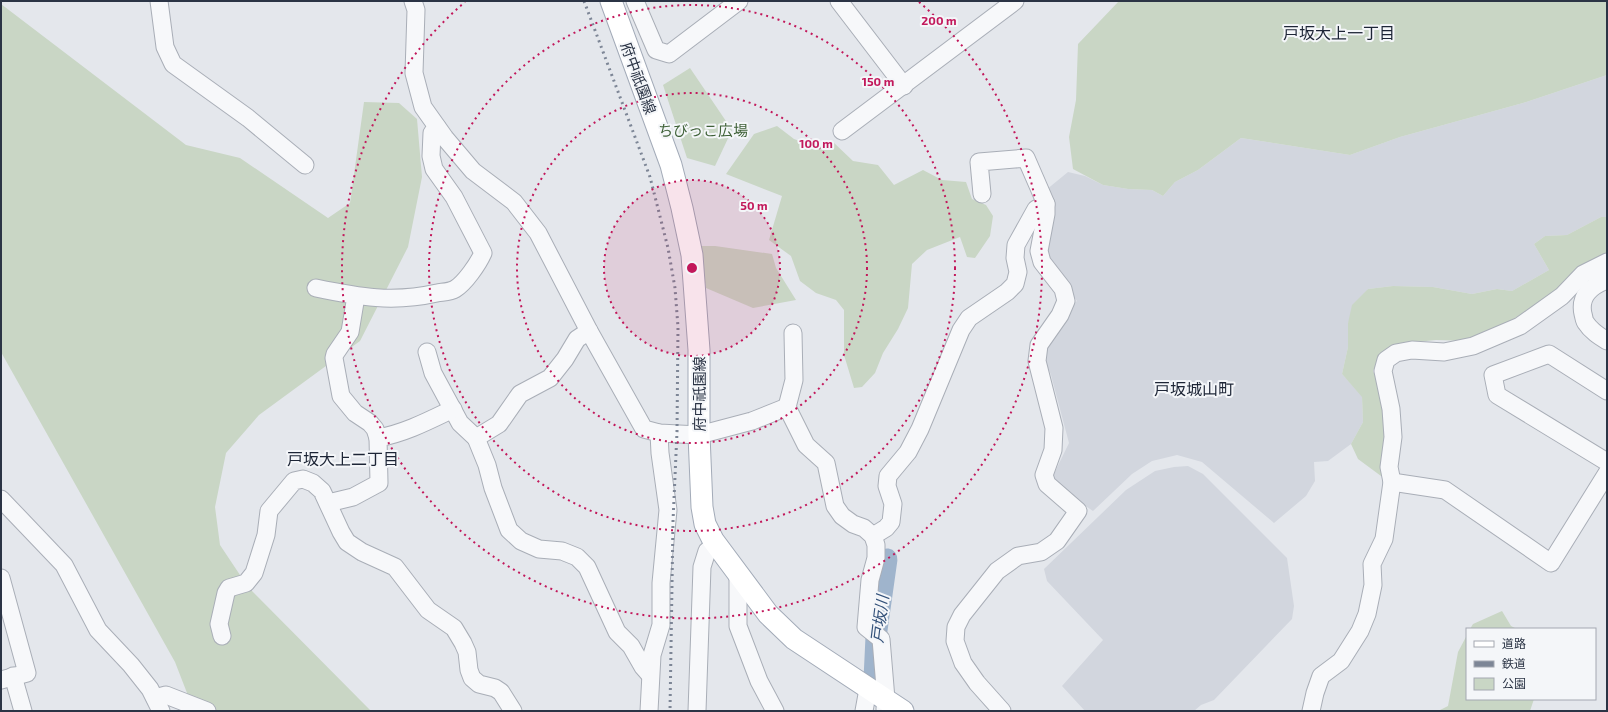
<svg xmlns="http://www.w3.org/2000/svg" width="1608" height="712" font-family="'Exo 2','Noto Sans JP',sans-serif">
  <rect width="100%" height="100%" fill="#e4e7ec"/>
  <!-- built -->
  <g fill="#d2d6de">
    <path d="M 1607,75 L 1607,217 L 1601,217 L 1567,235 L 1545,236 L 1534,244 L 1549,270 L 1512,291 L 1497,289 L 1472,294 L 1433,287 L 1393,286 L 1368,289 L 1348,323 L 1348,347 L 1342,374 L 1362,396 L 1363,422 L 1351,444 L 1328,461 L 1314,462 L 1315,481 L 1306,496 L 1274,523 L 1202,462 L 1177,455 L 1152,461 L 1132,474 L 1093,511 L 1050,482 L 1069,443 L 1051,375 L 1044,358 L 1046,347 L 1070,306 L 1077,301 L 1045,256 L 1046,190 L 1068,172 L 1085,176 L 1103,185 L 1128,189 L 1152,190 L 1163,196 L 1175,182 L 1198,170 L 1241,138 L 1350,155 L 1400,137 L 1523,103 Z"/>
    <path d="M 1188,466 L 1203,474 L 1287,558 L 1294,606 L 1292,619 L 1214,700 L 1201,705 L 1194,711 L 1085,711 L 1062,686 L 1103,640 L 1047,581 L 1044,569 L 1126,490 L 1155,471 L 1174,467 Z"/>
  </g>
  <!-- green -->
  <g fill="#c9d6c5">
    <path d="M 1119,1 L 1607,1 L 1607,75 L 1523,103 L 1400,137 L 1350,155 L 1241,138 L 1198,170 L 1175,182 L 1163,196 L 1152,190 L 1128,189 L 1103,185 L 1073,169 L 1069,137 L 1076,100 L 1078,44 Z"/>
    <path d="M 1,4 L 186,145 L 240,158 L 328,218 L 350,203 L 364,102 L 399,103 L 417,119 L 422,177 L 408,247 L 360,341 L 259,415 L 226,453 L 215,507 L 220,545 L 248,587 L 371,711 L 194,711 L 175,662 L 1,352 Z"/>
    <path d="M 690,68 L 732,130 L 715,166 L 687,158 L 663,85 Z"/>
    <path d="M 777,126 L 794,139 L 808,144 L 832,141 L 853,161 L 878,165 L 894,185 L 923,170 L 942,180 L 966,182 L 972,199 L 986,205 L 993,216 L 990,236 L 975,258 L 967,257 L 960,237 L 927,250 L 912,264 L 908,308 L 898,329 L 883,353 L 875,373 L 862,387 L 854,388 L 844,355 L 844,310 L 836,300 L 816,293 L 800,281 L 791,256 L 769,240 L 782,196 L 726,174 L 754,134 Z"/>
    <path d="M 1601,217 L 1607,217 L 1607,253 L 1585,265 L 1559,291 L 1497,329 L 1471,341 L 1436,340 L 1397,344 L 1379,358 L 1373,371 L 1383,394 L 1388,472 L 1381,476 L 1358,459 L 1351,444 L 1363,422 L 1362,397 L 1342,374 L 1348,347 L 1348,323 L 1352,305 L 1368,289 L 1393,286 L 1433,287 L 1472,294 L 1497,289 L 1512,291 L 1549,270 L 1534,244 L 1545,236 L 1567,235 Z"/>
    <path d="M 699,246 L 715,246 L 772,254 L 776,268 L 796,300 L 753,308 L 706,288 Z"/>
    <path d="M 1502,611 L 1511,626 L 1517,629 L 1470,629 L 1473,624 Z"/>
    <path d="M 1467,635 L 1467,699 L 1534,699 L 1530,711 L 1438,711 L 1448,706 L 1458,652 Z"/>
  </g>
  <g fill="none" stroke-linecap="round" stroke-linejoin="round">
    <!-- river -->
    <path stroke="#9fb4cc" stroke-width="21" d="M 874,679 L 876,637 L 887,559"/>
    <!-- minor casing -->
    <g stroke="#a9aeb7" stroke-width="19">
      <g id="minor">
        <path d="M 159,1 L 165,47 L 173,64 L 248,118 L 305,165"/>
        <path d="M 413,1 L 416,10 L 414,73 L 423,107 L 445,138 L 473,171 L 514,202 L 538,233 L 589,331 L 644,429 L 659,433 L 699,435 L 752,421 L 787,407"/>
        <path d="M 635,1 L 656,50 L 669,54 L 739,1"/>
        <path d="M 839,1 L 904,86"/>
        <path d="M 842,131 L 1015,1"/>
        <path d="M 982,194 L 979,162 L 1026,158 L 1046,204 L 1046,214 L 1039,251 L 1042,262 L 1063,289 L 1066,301 L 1060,315 L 1039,345 L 1037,361 L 1054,428 L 1053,450 L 1044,475 L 1047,484 L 1078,511 L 1057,541 L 1041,552 L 1018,556 L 997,571 L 962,615 L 956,627 L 955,641 L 963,663 L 977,683 L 1002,711"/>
        <path d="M 1607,280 C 1591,286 1579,296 1583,314 C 1584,317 1584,321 1586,323 C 1591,331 1599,336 1607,341"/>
        <path d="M 316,288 C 359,297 393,303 437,293 C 442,292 450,292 455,289 C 465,283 478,264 483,253 L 454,197 L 434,169 L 431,156 L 432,133 L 437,127"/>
        <path d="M 356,296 L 350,332 L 335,354 L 334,358 L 341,396 L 355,413 L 370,423 L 375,429 L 378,438"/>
        <path d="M 793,333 L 794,380 L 787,407 L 806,445 L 826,463 L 835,506 L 842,516 L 853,524 L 864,528 L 873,536 L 876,545 L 876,558 L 870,580 L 866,627 L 881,639 L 886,699 L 885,709"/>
        <path d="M 427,352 L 433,373 L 460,423 L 476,438 L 487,465 L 493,488 L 509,530 L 521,541 L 539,549 L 562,551 L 577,557 L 587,567 L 617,632 L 631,646 L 643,667 L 650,675"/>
        <path d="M 1607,391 L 1549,354 L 1493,375 L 1497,395 L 1607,462"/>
        <path d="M 476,438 L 499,424 L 520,394 L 550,378 L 565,359 L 577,339 L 589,331"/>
        <path d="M 1392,482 L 1445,490 L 1551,563 L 1607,473"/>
        <path d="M 1,499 L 64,565 L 98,630 L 131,665 L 150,689 L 161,711"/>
        <path d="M 328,503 L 353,497 L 379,483 L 378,438 C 405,433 428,421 453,409"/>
        <path d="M 873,536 L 886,528 L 891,522 L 893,504 L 887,486 L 888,476 L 908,452 L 920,429 L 961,330 L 969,318 L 1007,292 L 1015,284 L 1018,272 L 1015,258 L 1016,245 L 1036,209 L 1046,204"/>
        <path d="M 738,573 L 738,626 L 759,681 L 775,711"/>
        <path d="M 1,578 L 27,673 L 1,680"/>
        <path d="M 222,636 L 219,624 L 226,593 L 229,588 L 246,583 L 254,573 L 266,535 L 269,511 L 294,481 L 303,479 L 313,483 L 322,491 L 341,532 L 347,542 L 362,552 L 395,567 L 428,610 L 454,628 L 463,643 L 467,652 L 469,670 L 472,678 L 479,684 L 495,688 L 501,692 L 513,711"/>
        <path d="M 13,676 L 23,711"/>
        <path d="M 155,698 L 166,695 L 207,711"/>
        <path d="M 649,711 L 652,655 L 661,625 L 661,583 L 668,510 L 660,453 L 659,433"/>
        <path d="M 697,711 L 702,567 L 707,551 L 716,545"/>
        <path d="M 864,711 L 868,689"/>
        <path d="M 1311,711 L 1315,693 L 1321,676 L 1341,661 L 1360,631 L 1367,614 L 1373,585 L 1372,564 L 1384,539 L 1392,482 L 1389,467 L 1393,437 L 1391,409 L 1383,371 L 1386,360 L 1396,353 L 1412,350 L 1444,352 L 1473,346 L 1520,326 L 1562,296 L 1583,274 L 1607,262"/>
      </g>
    </g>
    <!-- major casing -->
    <g stroke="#a3abb8" stroke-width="23">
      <path id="major" d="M 611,1 L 671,165 L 682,208 L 692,255 L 699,350 L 699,435 L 702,507 L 705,524 L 713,540 L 768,614 L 794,639 L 903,711"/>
    </g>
    <!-- minor -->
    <use href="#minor" stroke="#f7f8fa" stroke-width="17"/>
    <!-- major -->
    <use href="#major" stroke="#fff" stroke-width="21"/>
    <!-- rail -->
    <path stroke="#7d8696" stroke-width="3" stroke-dasharray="2 4" stroke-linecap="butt" d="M 584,1 L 650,177 L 668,248 L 675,288 L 678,327 L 677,432 L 673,521 L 670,711"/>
  </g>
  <!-- distance rings -->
  <circle cx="692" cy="268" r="88" fill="#c2185b" fill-opacity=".12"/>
  <g fill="none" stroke="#c2185b" stroke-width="2" stroke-dasharray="2 4">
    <circle cx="692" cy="268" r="88"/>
    <circle cx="692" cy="268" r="175"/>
    <circle cx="692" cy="268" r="263"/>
    <path d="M919 2A350 350 0 1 1 465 2"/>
  </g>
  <g text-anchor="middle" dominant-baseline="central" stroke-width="4" stroke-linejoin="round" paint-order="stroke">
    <!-- street labels -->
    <g font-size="15" fill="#2b3445" stroke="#f4f6f9">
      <text transform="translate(639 78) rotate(70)">府中祇園線</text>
      <text transform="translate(699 394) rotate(-90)">府中祇園線</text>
    </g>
    <!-- park labels -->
    <g font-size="15" fill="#3f6138" stroke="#f4f6f9">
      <text x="703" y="130">ちびっこ広場</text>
    </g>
    <!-- neighbourhood labels -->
    <g font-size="16" fill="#1d2536" stroke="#f4f6f9">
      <text x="1339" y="32">戸坂大上一丁目</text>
      <text x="1194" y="388">戸坂城山町</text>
      <text x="343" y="458">戸坂大上二丁目</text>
    </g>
    <!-- water labels -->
    <g font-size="16" font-style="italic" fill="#34527a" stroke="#f4f6f9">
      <text transform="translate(879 619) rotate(-83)">戸坂川</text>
    </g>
  </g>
  <circle cx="692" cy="268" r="6" fill="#c2185b" stroke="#f4f6f9" stroke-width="2"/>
  <g font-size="12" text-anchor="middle" font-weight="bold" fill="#c2185b" stroke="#f4f6f9" stroke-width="4" stroke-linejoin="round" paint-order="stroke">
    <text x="939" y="25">200 m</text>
    <text x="878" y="86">150 m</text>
    <text x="816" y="148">100 m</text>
    <text x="754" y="210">50 m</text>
  </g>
  <!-- border -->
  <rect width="1608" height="712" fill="none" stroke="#2b3445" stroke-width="4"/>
  <!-- legend -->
  <rect x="1466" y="628" width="130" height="72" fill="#f4f6f9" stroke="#a4a8b1"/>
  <rect x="1474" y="641" width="20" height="6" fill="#ffffff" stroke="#a4a8b1"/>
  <text x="1502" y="648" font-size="12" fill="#2b3445">道路</text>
  <rect x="1474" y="661" width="20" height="6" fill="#7d8696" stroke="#a4a8b1"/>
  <text x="1502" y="668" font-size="12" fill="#2b3445">鉄道</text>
  <rect x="1474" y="678" width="20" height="12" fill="#c9d6c5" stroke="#a4a8b1"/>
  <text x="1502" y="688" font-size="12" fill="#2b3445">公園</text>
</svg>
